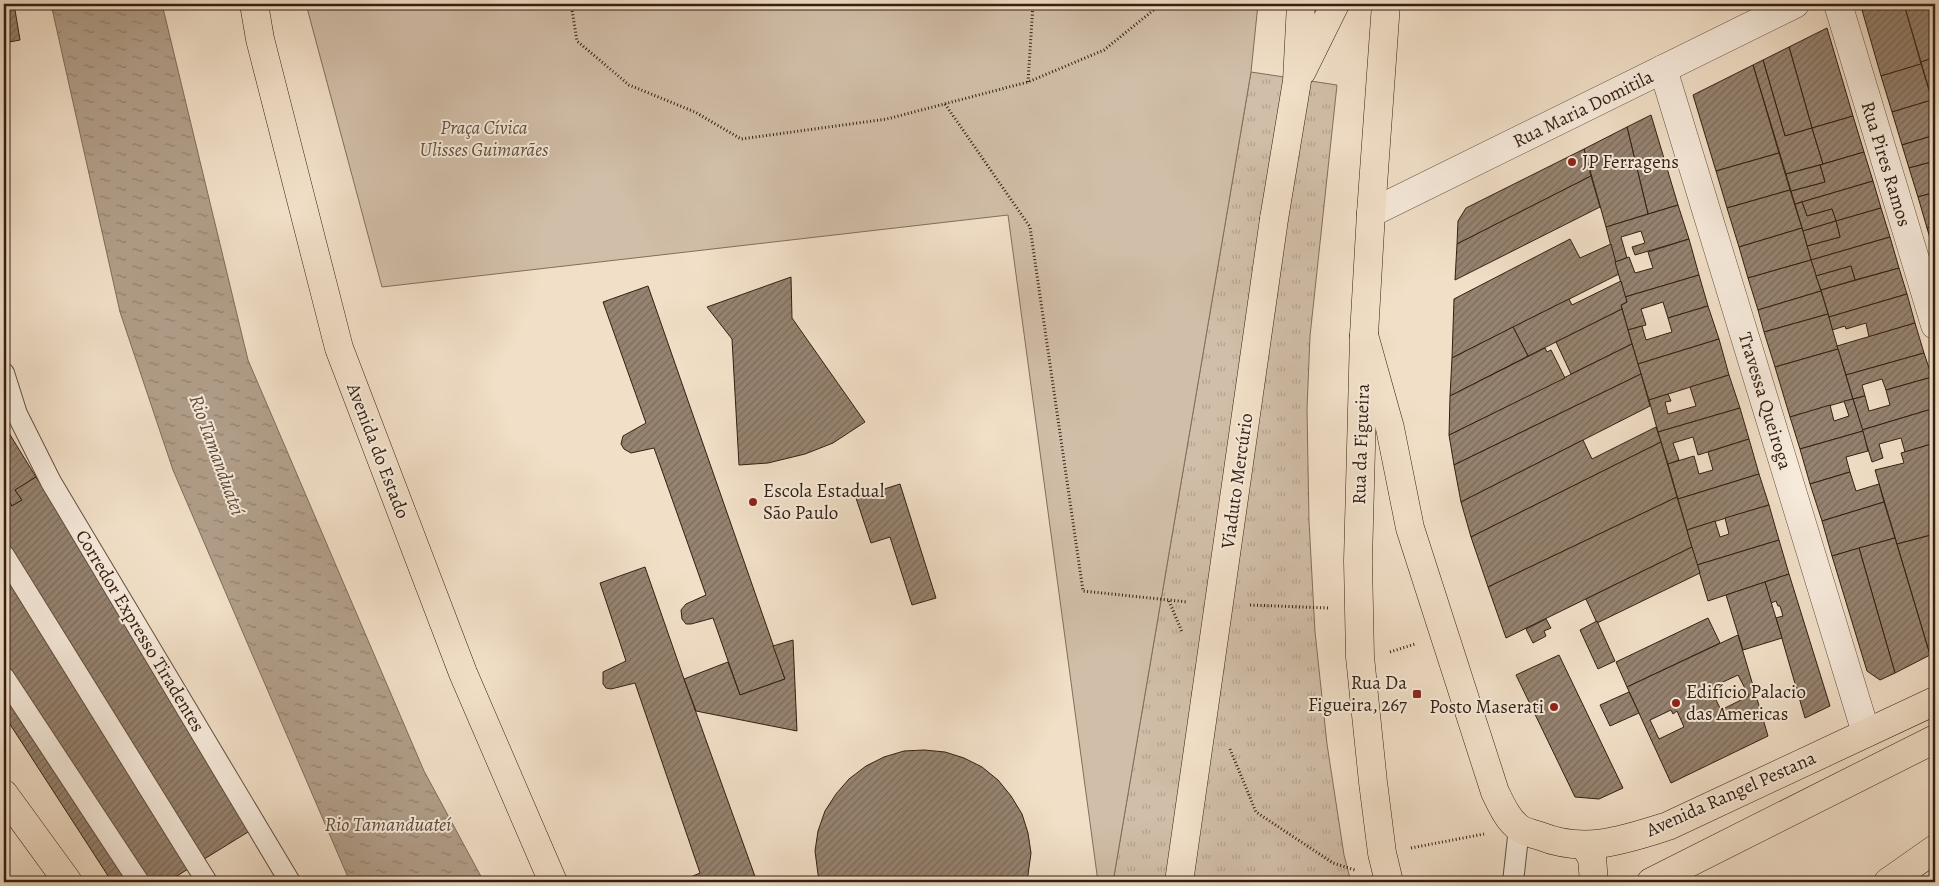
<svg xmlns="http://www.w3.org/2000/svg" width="1939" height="886" font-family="Alegreya,serif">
  <defs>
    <pattern id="grass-tufts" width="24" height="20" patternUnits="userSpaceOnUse" patternTransform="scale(1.25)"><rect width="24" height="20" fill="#d1bea8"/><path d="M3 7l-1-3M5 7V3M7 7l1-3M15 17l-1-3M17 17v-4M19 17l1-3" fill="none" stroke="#b4a390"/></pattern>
    <pattern id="water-ripples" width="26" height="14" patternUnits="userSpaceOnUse" patternTransform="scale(1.25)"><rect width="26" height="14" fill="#b19e89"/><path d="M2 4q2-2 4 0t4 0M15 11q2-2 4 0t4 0" fill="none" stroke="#91806f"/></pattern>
    <pattern id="building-hatch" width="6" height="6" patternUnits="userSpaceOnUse" patternTransform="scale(1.25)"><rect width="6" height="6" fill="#968370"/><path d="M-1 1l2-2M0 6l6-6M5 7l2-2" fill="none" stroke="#7b6b5b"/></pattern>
  </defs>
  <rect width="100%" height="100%" fill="#f1dfc7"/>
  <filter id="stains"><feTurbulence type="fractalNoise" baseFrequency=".004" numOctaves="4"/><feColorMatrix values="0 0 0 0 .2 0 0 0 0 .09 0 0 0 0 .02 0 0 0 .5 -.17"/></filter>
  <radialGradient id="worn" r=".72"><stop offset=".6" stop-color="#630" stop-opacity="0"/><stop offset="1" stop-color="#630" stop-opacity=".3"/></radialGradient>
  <!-- grass -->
  <path fill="url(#grass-tufts)" stroke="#826e5c" d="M 1251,72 L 1337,85 L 1310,336 L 1307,409 L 1309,521 L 1315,632 L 1327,744 L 1344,855 L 1351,882 L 1113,882 Z"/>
  <!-- park -->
  <path fill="#d1bea8" stroke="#826e5c" d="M 306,4 L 1258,4 L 1251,72 L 1113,882 L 1098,882 L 1008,215 L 382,287 Z"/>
  <!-- water -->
  <path fill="url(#water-ripples)" stroke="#7f6b59" d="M 51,4 L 162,4 L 248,360 L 424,771 L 484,882 L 350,882 L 173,470 L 120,312 Z"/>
  <!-- building -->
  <g fill="url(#building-hatch)" stroke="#341f11" fill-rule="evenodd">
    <path d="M 4,4 L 14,4 L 20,40 L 4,43 Z"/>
    <path d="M 1873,4 L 1904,4 L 1921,64 L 1881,76 L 1862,10 Z"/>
    <path d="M 1904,4 L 1932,4 L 1935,14 L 1935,57 L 1921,62 Z"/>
    <path d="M 1827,28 L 1853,116 L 1812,128 L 1789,47 Z"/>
    <path d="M 1789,47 L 1812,128 L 1785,136 L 1763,60 Z"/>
    <path d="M 1935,57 L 1935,99 L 1932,100 L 1921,62 Z"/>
    <path d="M 1763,60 L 1785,136 L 1812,128 L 1823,164 L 1786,174 L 1753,65 Z"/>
    <path d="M 1921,64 L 1932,100 L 1892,112 L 1881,76 Z"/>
    <path d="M 1753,65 L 1779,153 L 1716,171 L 1693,95 Z"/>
    <path d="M 1935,99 L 1935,135 L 1902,145 L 1892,112 Z"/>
    <path d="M 1651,115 L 1678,205 L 1648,214 L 1627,127 Z"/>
    <path d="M 1853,116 L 1864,152 L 1823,164 L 1812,128 Z"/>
    <path d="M 1627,127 L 1648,214 L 1606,227 L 1584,149 Z"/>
    <path d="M 1935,135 L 1935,161 L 1909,168 L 1902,145 Z"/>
    <path d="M 1584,149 L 1591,176 L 1457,244 L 1458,221 L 1466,208 Z"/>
    <path d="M 1864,152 L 1873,181 L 1795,204 L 1791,191 L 1825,182 L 1820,165 Z"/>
    <path d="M 1779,153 L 1790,190 L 1727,208 L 1716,171 Z"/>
    <path d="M 1935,161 L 1935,192 L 1918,197 L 1909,168 Z"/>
    <path d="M 1820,165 L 1825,182 L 1791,191 L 1786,174 Z"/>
    <path d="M 1591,176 L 1600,207 L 1455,280 L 1457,244 Z"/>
    <path d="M 1873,181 L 1881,208 L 1836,221 L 1832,209 L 1807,216 L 1802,202 Z"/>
    <path d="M 1790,190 L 1802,228 L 1739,247 L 1727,208 Z"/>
    <path d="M 1935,192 L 1935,225 L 1927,228 L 1918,197 Z"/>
    <path d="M 1802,202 L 1807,216 L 1832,209 L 1836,221 L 1803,231 L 1795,204 Z"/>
    <path d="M 1678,205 L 1689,239 L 1635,255 L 1632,247 L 1645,243 L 1641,231 L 1621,237 L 1627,258 L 1615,262 L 1606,227 Z"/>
    <path d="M 1881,208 L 1890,237 L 1811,260 L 1807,246 L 1840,237 L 1836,221 Z"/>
    <path d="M 1836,221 L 1840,237 L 1807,246 L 1803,231 Z"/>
    <path d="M 1935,225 L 1935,255 L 1927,228 Z"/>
    <path d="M 1802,228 L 1811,260 L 1748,278 L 1739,247 Z"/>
    <path d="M 1890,237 L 1899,268 L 1855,280 L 1851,266 L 1816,276 L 1811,260 Z"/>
    <path d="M 1570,239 L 1580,258 L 1611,244 L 1619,274 L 1452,358 L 1454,299 Z"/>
    <path d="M 1689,239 L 1699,275 L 1625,297 L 1615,262 L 1629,257 L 1635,273 L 1653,268 L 1648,252 Z"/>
    <path d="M 1811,260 L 1821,291 L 1758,310 L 1748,278 Z"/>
    <path d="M 1851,266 L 1855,280 L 1821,290 L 1816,276 Z"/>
    <path d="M 1899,268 L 1907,294 L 1829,317 L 1821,290 Z"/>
    <path d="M 1699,275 L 1708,306 L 1668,318 L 1663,302 L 1641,309 L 1646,325 L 1628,330 L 1621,305 L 1627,302 L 1625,297 Z"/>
    <path d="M 791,277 L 792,318 L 865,422 L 833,443 L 805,454 L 768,463 L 739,465 L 732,339 L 707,307 Z"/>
    <path d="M 1621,281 L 1627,302 L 1621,305 L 1622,309 L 1528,356 L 1513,327 L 1569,299 L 1572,305 Z"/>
    <path d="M 648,286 L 785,679 L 740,695 L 713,618 L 691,624 L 686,624 L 682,619 L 681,610 L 686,604 L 706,595 L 654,448 L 631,453 L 624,449 L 621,444 L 623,436 L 646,423 L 603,302 Z"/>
    <path d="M 1821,291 L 1828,314 L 1764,332 L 1758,310 Z"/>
    <path d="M 1907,294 L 1915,323 L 1869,337 L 1866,323 L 1846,329 L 1845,326 L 1832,330 L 1829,317 Z"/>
    <path d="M 1708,306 L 1719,339 L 1638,364 L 1628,330 L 1642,326 L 1646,340 L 1672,332 L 1668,318 Z"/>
    <path d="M 1622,309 L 1632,344 L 1571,374 L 1556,342 Z"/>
    <path d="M 1828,314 L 1838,349 L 1775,367 L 1764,332 Z"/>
    <path d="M 1915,323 L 1924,353 L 1846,375 L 1837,346 Z"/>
    <path d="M 1513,327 L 1528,356 L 1450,396 L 1452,358 Z"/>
    <path d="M 1719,339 L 1729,375 L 1649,400 L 1638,364 Z"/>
    <path d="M 1632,344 L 1641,374 L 1454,465 L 1449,435 Z"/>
    <path d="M 1545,348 L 1547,352 L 1551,350 L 1565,378 L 1449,435 L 1450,396 Z"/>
    <path d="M 1838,349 L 1853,399 L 1790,417 L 1775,367 Z"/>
    <path d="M 1924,353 L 1932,377 L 1886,390 L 1882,379 L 1862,385 L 1865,396 L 1853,399 L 1846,375 Z"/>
    <path d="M 1641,374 L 1650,406 L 1461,502 L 1454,465 Z"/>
    <path d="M 1729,375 L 1740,408 L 1658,432 L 1649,400 L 1668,394 L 1671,401 L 1665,402 L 1668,414 L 1696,406 L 1690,387 Z"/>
    <path d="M 1932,377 L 1935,390 L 1935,408 L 1862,430 L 1853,399 L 1865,396 L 1869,411 L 1890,405 L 1886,390 Z"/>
    <path d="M 1853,399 L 1863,431 L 1800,449 L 1790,417 L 1830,405 L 1834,421 L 1849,416 L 1844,401 Z"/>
    <path d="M 1740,408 L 1749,439 L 1698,455 L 1693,437 L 1673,443 L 1679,460 L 1668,464 L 1658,432 Z"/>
    <path d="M 1935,408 L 1935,443 L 1905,452 L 1901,438 L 1879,444 L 1883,458 L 1872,462 L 1862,430 Z"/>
    <path d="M 4,425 L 36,477 L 15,490 L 22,500 L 12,506 L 6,496 L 4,498 Z"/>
    <path d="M 1656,427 L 1661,442 L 1471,537 L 1461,502 L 1583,440 L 1592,459 Z"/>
    <path d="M 1863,431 L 1868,451 L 1846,457 L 1850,472 L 1810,484 L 1800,449 Z"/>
    <path d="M 1749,439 L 1759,474 L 1678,499 L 1668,464 L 1694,456 L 1699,474 L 1713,470 L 1708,452 Z"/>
    <path d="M 1661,442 L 1677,497 L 1488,587 L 1471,537 Z"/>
    <path d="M 1935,443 L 1935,534 L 1897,544 L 1875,470 L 1904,463 L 1901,453 Z"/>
    <path d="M 1850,472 L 1856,491 L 1879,484 L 1884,502 L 1822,521 L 1810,484 Z"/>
    <path d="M 1759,474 L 1769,505 L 1687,530 L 1678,499 Z"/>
    <path d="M 36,477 L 261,824 L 167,882 L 112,882 L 4,715 L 4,498 L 6,496 L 12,506 L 22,500 L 15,490 Z"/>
    <path d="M 900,484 L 936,598 L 912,605 L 890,537 L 871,543 L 856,498 Z"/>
    <path d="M 1677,497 L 1692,547 L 1506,638 L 1488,587 Z"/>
    <path d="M 1884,502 L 1895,538 L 1832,556 L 1822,521 Z"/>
    <path d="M 1769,505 L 1779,540 L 1697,565 L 1687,530 L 1715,521 L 1720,537 L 1729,534 L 1725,518 Z"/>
    <path d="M 1935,534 L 1935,652 L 1930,655 L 1897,544 Z"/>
    <path d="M 1895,538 L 1930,655 L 1895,673 L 1859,548 Z"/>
    <path d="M 1779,540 L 1789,574 L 1708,601 L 1697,565 Z"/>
    <path d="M 1692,547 L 1700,573 L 1597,623 L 1586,599 Z"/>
    <path d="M 1859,548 L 1895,673 L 1880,680 L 1867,671 L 1832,556 Z"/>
    <path d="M 645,567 L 684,679 L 757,882 L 679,882 L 700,873 L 635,683 L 611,689 L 606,688 L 603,684 L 603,672 L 626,661 L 600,583 Z"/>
    <path d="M 1789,574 L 1830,706 L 1805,718 L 1776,618 L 1783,616 L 1780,606 L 1778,606 L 1776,601 L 1771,603 L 1765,582 Z"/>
    <path d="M 1765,582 L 1782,638 L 1743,650 L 1726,595 Z"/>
    <path d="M 1708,618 L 1720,643 L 1627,687 L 1616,662 Z"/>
    <path d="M 1546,619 L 1551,628 L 1544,631 L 1546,636 L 1533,643 L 1526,629 Z"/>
    <path d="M 1597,621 L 1615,661 L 1598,669 L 1580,630 Z"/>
    <path d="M 1738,635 L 1768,736 L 1671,783 L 1627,687 ZM 1738,675 L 1749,696 L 1721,710 L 1710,688 ZM 1671,710 L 1673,714 L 1677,711 L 1684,727 L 1659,739 L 1650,720 Z"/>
    <path d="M 793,640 L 797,731 L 696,711 L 684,679 L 728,662 L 740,695 L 785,679 L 773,646 Z"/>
    <path d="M 1559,655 L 1623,788 L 1599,799 L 1575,797 L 1516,675 Z"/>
    <path d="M 1629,692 L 1639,713 L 1610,726 L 1600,705 Z"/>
    <path d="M 924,750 L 945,752 L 964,758 L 982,767 L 998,780 L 1011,796 L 1022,814 L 1028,833 L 1031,853 L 1027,882 L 819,882 L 815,851 L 818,831 L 825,811 L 836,794 L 849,779 L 866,766 L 884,757 L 904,751 Z"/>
  </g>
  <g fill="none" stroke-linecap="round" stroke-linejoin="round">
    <!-- lane casing -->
    <g stroke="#634f3e" stroke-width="22">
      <g id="lane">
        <path d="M 4,373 L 17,414 L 51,482 L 290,882"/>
        <path d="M 4,555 L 207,882"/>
        <path d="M 4,677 L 139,882"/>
        <path d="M 1513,882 L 1519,828"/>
      </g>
    </g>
    <!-- street casing -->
    <g stroke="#634f3e" stroke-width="29">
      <g id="street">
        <path d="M 1838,4 L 1935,325"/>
        <path d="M 1663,69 L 1866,733"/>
        <path d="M 1371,213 L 1795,4"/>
      </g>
    </g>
    <!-- primary casing -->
    <g stroke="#341f11" stroke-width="29">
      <g id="primary">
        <path d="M 1386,4 L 1371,213 L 1364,335 L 1358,561 L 1360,657 L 1373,782 L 1382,853 L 1389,882"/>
        <path d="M 1302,71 L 1335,4"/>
        <path d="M 1274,219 L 1297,81 L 1301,4"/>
        <path d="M 1364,335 L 1390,428 L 1410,528 L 1495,792 C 1501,804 1507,819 1519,828 C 1524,832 1534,834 1540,836 C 1585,854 1624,840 1668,826 L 1935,701"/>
        <path d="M 1584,845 L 1592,858 L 1594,882"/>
        <path d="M 1651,882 L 1935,739"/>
        <path d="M 1888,882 L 1935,849"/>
      </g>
    </g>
    <!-- highway casing -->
    <g stroke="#341f11" stroke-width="29">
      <g id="highway">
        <path d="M 254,4 L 260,39 L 339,348 L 463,673 L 553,882"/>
        <path d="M 4,794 L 68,882"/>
      </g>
    </g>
    <!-- path -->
    <g stroke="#341f11" stroke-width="3" stroke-dasharray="1 2.5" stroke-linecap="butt">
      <path d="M 571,4 L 577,41 L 629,85 L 695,112 L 741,139 L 887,119 L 1028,82 L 1104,50 L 1161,4"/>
      <path d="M 1028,82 L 1033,4"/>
      <path d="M 945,104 L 1030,227 L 1083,591 L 1188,602"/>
      <path d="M 1169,601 L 1182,632"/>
      <path d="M 1250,605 L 1328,608"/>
      <path d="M 1390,652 L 1415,644"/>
      <path d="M 1230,749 L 1256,812 L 1333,863 L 1355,870"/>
      <path d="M 1411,848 L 1484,834"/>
    </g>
    <!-- lane -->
    <use href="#lane" stroke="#f6eadb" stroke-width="20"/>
    <!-- street -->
    <use href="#street" stroke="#f6eadb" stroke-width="28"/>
    <!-- primary -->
    <use href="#primary" stroke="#f1dfc7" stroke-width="28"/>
    <!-- highway -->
    <use href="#highway" stroke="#f1dfc7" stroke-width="28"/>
    <!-- primary-bridge casing -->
    <g stroke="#341f11" stroke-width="29" stroke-linecap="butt">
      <path id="primary-bridge" d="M 1179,882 L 1274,219"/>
    </g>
    <!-- primary-bridge -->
    <use href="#primary-bridge" stroke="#f1dfc7" stroke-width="28"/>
  </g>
  <!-- markers -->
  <g fill="#8f2418" stroke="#f6eadb" stroke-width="2">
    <circle cx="1572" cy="162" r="5"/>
    <circle cx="753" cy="502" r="5"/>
    <rect x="1412" y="689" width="10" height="10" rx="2.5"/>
    <circle cx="1676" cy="703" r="5"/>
    <circle cx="1554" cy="707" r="5"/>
  </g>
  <g text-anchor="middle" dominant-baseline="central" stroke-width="4" stroke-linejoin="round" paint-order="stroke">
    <!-- street labels -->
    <g font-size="19" fill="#341f11" stroke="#f6eadb">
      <text transform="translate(1583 109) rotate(-26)">Rua Maria Domitila</text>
      <text transform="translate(1886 164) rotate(73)">Rua Pires Ramos</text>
      <text transform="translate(1765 401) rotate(73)">Travessa Queiroga</text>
      <text transform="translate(1361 444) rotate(-88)">Rua da Figueira</text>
      <text transform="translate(378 451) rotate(69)">Avenida do Estado</text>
      <text transform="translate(1237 481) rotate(-82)">Viaduto Mercúrio</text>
      <text transform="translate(140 631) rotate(59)">Corredor Expresso Tiradentes</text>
      <text transform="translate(1731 794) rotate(-24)">Avenida Rangel Pestana</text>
    </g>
    <!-- park labels -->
    <g font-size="19" font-style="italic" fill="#634f3e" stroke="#f6eadb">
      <text x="484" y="128">Praça Cívica<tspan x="484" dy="22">Ulisses Guimarães</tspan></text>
    </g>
    <!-- poi labels -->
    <g font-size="19" fill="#341f11" stroke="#f6eadb" text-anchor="start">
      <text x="1582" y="162">JP Ferragens</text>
      <text x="763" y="491">Escola Estadual<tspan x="763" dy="22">São Paulo</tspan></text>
      <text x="1407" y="683" text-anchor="end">Rua Da<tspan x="1407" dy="22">Figueira, 267</tspan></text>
      <text x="1686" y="692">Edifício Palacio<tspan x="1686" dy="22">das Americas</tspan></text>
      <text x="1544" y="707" text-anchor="end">Posto Maserati</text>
    </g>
    <!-- water labels -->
    <g font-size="20" font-style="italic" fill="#604b3b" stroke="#f6eadb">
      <text transform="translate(217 455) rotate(70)">Rio Tamanduateí</text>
      <text x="388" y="824">Rio Tamanduateí</text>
    </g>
  </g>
  <!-- margin -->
  <rect width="1939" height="886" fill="none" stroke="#f1dfc7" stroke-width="20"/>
  <rect x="5" y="5" width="1929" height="876" fill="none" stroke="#341f11" stroke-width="2.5"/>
  <rect x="10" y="10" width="1919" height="866" fill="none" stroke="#341f11"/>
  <rect width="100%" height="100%" filter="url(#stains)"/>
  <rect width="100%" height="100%" fill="url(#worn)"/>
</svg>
